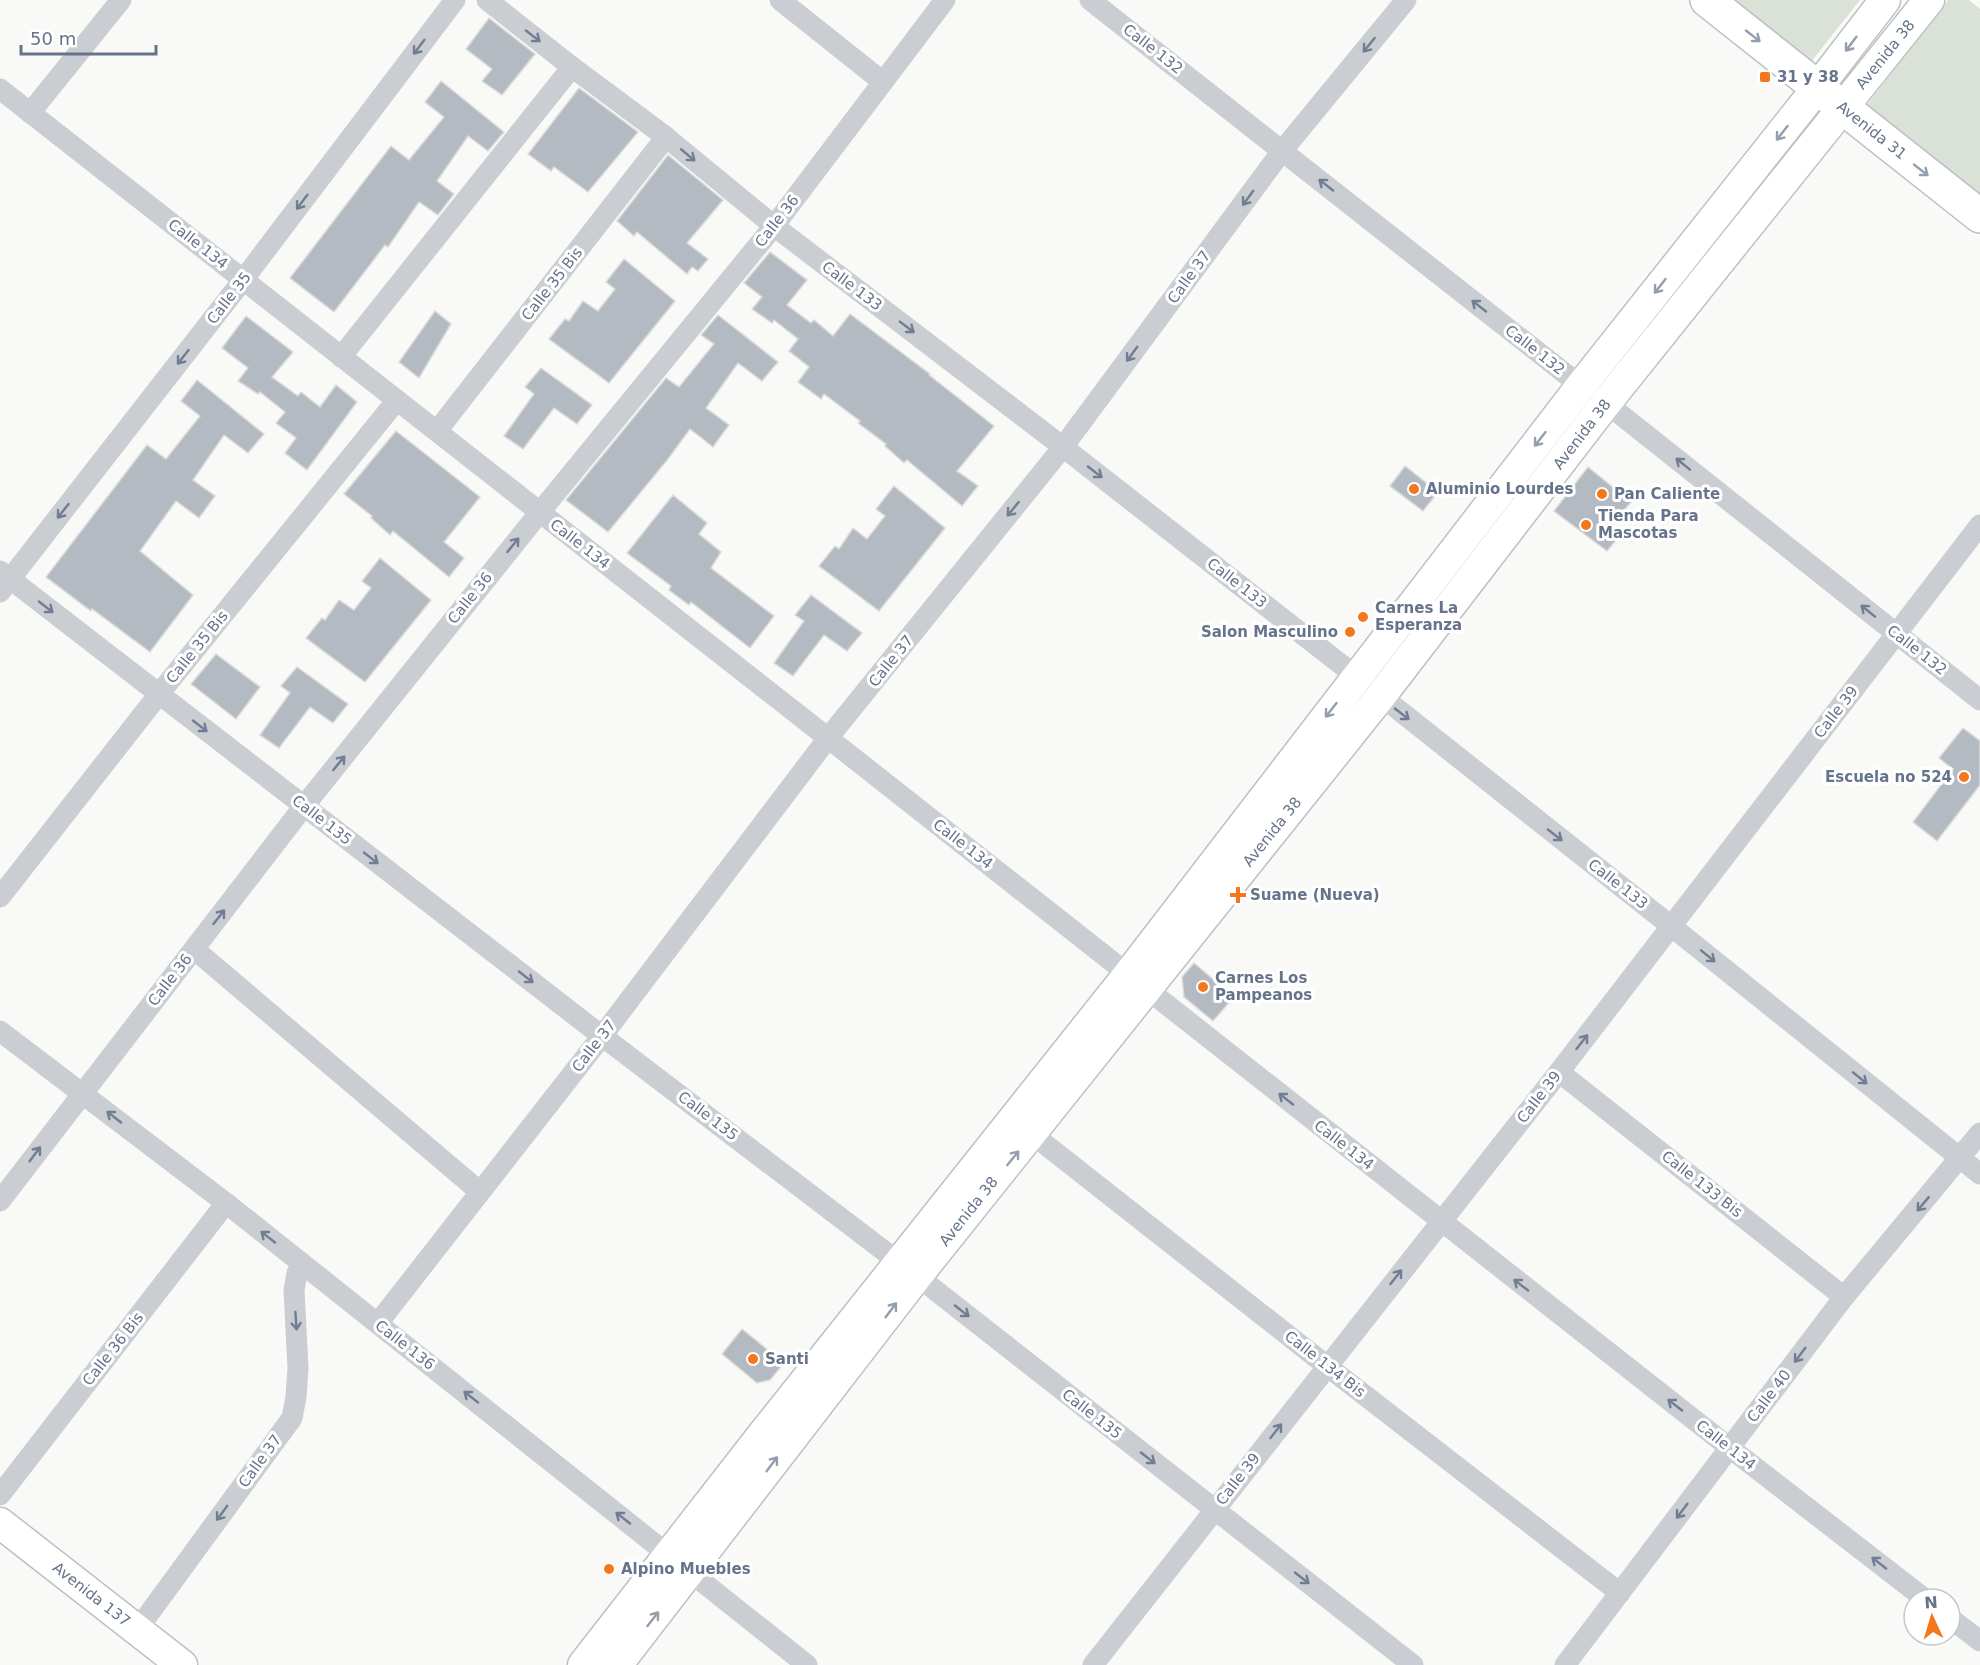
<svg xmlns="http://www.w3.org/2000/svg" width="1980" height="1665" font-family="'DejaVu Sans',sans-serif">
  <rect width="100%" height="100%" fill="#f9faf7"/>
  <!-- green -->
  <g fill="#dae2d8">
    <path d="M 1730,0 L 1860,0 L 1811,62 Z"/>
    <path d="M 1948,0 L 1969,0 L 1980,9 L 1980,196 L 1866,106 Z"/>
  </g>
  <!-- building -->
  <g fill="#b4bac2" stroke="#dbdcda" stroke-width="1.5">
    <path d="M 489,18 L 535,54 L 502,95 L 482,81 L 492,69 L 466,49 Z"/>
    <path d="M 441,81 L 504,132 L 488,151 L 468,136 L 437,181 L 454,194 L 438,215 L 419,202 L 388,247 L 385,245 L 334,312 L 290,278 L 391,146 L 409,160 L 444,117 L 425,102 Z"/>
    <path d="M 579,88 L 638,132 L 588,192 L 554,167 L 551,171 L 528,154 Z"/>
    <path d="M 668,155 L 723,200 L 687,243 L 708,259 L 698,271 L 692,267 L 687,274 L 637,232 L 634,236 L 617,221 Z"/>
    <path d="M 770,252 L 807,280 L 787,305 L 811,323 L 814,320 L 833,336 L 850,314 L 930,374 L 929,375 L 994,426 L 957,471 L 978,486 L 962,506 L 907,460 L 904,463 L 885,446 L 886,444 L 858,423 L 860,421 L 824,394 L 821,399 L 798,382 L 809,367 L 789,351 L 798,339 L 774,320 L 772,323 L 752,309 L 762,297 L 744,283 Z"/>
    <path d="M 624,259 L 675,301 L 609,383 L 549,339 L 565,319 L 569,321 L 583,301 L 598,311 L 615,289 L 606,282 Z"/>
    <path d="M 435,311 L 451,324 L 419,378 L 399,362 Z"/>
    <path d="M 718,315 L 778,362 L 762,381 L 738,363 L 706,408 L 729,425 L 713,447 L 690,429 L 668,459 L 608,532 L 566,500 L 666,378 L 679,387 L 714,344 L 701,335 Z"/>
    <path d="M 246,316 L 293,352 L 272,377 L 298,396 L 301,392 L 320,407 L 336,385 L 357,402 L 307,470 L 285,453 L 296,438 L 276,423 L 285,412 L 260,392 L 258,394 L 238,381 L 248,368 L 222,348 Z"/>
    <path d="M 541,368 L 592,405 L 577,424 L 554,408 L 523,449 L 504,436 L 534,394 L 525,387 Z"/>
    <path d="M 197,380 L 264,434 L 248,453 L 224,435 L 193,480 L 215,496 L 199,518 L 176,501 L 140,551 L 193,595 L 150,652 L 92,609 L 91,611 L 46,577 L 147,445 L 166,459 L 200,416 L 181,401 Z"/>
    <path d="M 396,431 L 480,497 L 444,542 L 464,558 L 449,577 L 393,531 L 390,535 L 371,518 L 372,516 L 344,494 Z"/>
    <path d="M 1405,466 L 1438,492 L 1423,511 L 1390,486 Z"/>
    <path d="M 1588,467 L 1631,502 L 1607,531 L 1617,539 L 1607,551 L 1554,511 Z"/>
    <path d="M 894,486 L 945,528 L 879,611 L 819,566 L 835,546 L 839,549 L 853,528 L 867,539 L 885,516 L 876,509 Z"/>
    <path d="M 673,495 L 707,523 L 699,534 L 721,552 L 711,568 L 774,616 L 750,648 L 691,602 L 689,605 L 669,590 L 671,586 L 627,553 Z"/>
    <path d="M 380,558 L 431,600 L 365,682 L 306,638 L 322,618 L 325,620 L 339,600 L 354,610 L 371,588 L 362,581 Z"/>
    <path d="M 811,595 L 862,633 L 847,651 L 824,635 L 793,676 L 774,663 L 804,621 L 795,615 Z"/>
    <path d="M 216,654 L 260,687 L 236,719 L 191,684 Z"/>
    <path d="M 297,667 L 348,704 L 333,723 L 310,707 L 279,748 L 260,735 L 290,693 L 281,686 Z"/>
    <path d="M 1963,728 L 1980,741 L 1980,785 L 1937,841 L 1913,822 L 1953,769 L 1939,758 Z"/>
    <path d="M 1194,963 L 1234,997 L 1213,1021 L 1184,997 L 1182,977 Z"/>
    <path d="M 742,1329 L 784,1363 L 770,1380 L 757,1383 L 722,1354 Z"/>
  </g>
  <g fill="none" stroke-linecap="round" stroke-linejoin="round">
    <!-- secondary casing -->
    <g stroke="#bcc0c6" stroke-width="33">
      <g id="secondary">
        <path id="s1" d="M 0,1523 L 182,1665"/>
        <path d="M 583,1665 L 763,1434 L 1128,975 L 1581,386 L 1818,87 L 1885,0"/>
        <path id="s2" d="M 617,1665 L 917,1276 L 1380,697 L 1606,403 L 1929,0"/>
      </g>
    </g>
    <!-- highway casing -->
    <g stroke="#bcbfc3" stroke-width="36">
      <g id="highway">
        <path id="s3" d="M 1707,0 L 1980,216"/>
      </g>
    </g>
    <!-- street -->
    <g stroke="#cacdd1" stroke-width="21">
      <path d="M 487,0 L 572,67 L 666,137 L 774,226 L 1063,447 L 1357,677 L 1671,926 L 1980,1174"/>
      <path d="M 780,0 L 883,82"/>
      <path d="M 1090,0 L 1581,386 L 1606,403 L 1980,700"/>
      <path d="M 0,89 L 828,738 L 1730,1448 L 1925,1599"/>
      <path d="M 30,113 L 121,0"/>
      <path d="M 341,357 L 572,67"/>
      <path d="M 437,431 L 666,137"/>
      <path d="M 0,571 L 602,1036 L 917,1276 L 1413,1665"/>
      <path d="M 0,592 L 243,280 L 455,0"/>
      <path d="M 0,897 L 159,694 L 397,400"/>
      <path d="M 194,949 L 479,1191"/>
      <path d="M 0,1031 L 226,1203 L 807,1665"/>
      <path d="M 1559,1072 L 1844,1297"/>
      <path d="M 1032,1134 L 1327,1366 L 1620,1593"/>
      <path d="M 0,1201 L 304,806 L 540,512 L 774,226 L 945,0"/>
      <path d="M 378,1323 L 602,1036 L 828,738 L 1063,447 L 1282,151 L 1406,0"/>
      <path d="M 0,1495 L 226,1203"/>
      <path d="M 1950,1618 L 1980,1641"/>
      <path d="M 137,1630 L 292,1418 L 296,1397 L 298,1368 L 294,1290 L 297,1273 L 304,1266"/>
      <path d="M 1093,1665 L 1559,1072 L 1980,525"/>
      <path d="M 1565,1665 L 1844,1297 L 1980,1133"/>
    </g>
    <!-- secondary -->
    <use href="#secondary" stroke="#fff" stroke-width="30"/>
    <!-- highway -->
    <use href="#highway" stroke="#fff" stroke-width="33"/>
  </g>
  <!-- one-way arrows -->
  <defs><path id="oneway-shaft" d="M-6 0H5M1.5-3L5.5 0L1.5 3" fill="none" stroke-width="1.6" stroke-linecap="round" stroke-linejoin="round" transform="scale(1.5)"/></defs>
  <g stroke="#707d92">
    <use href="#oneway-shaft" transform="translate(533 36) rotate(38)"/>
    <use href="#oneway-shaft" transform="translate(1369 45) rotate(129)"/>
    <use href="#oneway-shaft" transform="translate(419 47) rotate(127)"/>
    <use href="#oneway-shaft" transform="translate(688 155) rotate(40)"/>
    <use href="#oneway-shaft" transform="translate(1326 185) rotate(-142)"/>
    <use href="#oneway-shaft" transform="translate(1248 198) rotate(126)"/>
    <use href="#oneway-shaft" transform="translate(302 202) rotate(127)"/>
    <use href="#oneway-shaft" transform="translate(1479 306) rotate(-142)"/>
    <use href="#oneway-shaft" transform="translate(907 327) rotate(37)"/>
    <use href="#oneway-shaft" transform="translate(1132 354) rotate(126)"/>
    <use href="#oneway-shaft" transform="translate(183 357) rotate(128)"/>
    <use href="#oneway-shaft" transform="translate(1683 464) rotate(-141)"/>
    <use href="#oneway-shaft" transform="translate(1095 472) rotate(38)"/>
    <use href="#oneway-shaft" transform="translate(1013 509) rotate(129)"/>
    <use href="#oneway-shaft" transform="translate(63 511) rotate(128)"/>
    <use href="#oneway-shaft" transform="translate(513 545) rotate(-51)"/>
    <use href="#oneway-shaft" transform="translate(46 607) rotate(38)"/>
    <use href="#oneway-shaft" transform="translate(1868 611) rotate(-141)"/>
    <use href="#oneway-shaft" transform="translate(1402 714) rotate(38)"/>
    <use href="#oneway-shaft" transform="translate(200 726) rotate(38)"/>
    <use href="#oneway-shaft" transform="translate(339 763) rotate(-51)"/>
    <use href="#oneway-shaft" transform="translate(1555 835) rotate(38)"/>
    <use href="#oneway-shaft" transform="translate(371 858) rotate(38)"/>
    <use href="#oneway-shaft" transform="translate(219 917) rotate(-52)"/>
    <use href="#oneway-shaft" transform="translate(1708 956) rotate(39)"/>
    <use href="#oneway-shaft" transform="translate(526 977) rotate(38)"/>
    <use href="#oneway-shaft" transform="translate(1582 1042) rotate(-52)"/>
    <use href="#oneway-shaft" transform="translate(1860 1078) rotate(39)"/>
    <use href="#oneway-shaft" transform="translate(1286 1099) rotate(-142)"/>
    <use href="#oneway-shaft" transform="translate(114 1117) rotate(-142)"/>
    <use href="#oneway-shaft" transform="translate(35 1154) rotate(-53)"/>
    <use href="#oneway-shaft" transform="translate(1923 1204) rotate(130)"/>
    <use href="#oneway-shaft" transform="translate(268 1237) rotate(-142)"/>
    <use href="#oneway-shaft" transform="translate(1396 1277) rotate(-52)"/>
    <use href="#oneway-shaft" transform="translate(1521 1285) rotate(-142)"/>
    <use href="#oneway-shaft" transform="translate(962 1311) rotate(38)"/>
    <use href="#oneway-shaft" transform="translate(296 1321) rotate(86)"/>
    <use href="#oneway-shaft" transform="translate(1800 1355) rotate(127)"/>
    <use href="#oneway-shaft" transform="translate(471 1397) rotate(-142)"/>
    <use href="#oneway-shaft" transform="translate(1675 1405) rotate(-142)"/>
    <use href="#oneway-shaft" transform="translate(1276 1431) rotate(-52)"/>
    <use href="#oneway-shaft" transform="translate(1148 1458) rotate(38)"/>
    <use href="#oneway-shaft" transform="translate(1682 1511) rotate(127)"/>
    <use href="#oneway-shaft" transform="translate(222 1513) rotate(126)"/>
    <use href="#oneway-shaft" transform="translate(623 1518) rotate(-142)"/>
    <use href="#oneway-shaft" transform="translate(1879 1563) rotate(-142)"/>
    <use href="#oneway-shaft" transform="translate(1302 1578) rotate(38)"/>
  </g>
  <g stroke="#949eae">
    <use href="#oneway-shaft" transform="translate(1753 36) rotate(38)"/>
    <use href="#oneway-shaft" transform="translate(1851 44) rotate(127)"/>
    <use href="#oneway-shaft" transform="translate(1782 133) rotate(128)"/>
    <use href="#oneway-shaft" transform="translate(1921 170) rotate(38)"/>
    <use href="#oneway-shaft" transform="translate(1660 286) rotate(128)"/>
    <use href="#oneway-shaft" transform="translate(1540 439) rotate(128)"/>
    <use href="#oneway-shaft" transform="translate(1331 710) rotate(128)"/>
    <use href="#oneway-shaft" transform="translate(1013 1158) rotate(-51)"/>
    <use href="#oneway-shaft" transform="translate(891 1310) rotate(-53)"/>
    <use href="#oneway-shaft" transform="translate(772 1464) rotate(-53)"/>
    <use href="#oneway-shaft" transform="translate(653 1619) rotate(-52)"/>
  </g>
  <!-- markers -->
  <g fill="#f4771e" stroke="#fff" stroke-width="2">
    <rect x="1759" y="71" width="12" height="12" rx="3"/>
    <circle cx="1414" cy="489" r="6"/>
    <circle cx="1602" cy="494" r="6"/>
    <circle cx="1586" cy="525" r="6"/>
    <circle cx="1363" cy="617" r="6"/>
    <circle cx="1350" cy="632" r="6"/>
    <circle cx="1964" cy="777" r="6"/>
    <path d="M1235 886h6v6h6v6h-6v6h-6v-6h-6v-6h6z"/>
    <circle cx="1203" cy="987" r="6"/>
    <circle cx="753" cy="1359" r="6"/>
    <circle cx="609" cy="1569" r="6"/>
  </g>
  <g text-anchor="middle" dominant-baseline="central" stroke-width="6" stroke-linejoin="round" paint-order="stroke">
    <!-- street labels -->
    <g font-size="15" fill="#66748b" stroke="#fff">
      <text transform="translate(1153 49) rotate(38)">Calle 132</text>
      <text stroke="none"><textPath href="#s2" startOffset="2050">Avenida 38</textPath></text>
      <text stroke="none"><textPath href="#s3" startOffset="210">Avenida 31</textPath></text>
      <text transform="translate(777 221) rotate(-52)">Calle 36</text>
      <text transform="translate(198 244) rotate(38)">Calle 134</text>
      <text transform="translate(1189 277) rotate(-54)">Calle 37</text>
      <text transform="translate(552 284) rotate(-52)">Calle 35 Bis</text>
      <text transform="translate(852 286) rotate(37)">Calle 133</text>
      <text transform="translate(229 298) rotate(-52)">Calle 35</text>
      <text transform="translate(1535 350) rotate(38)">Calle 132</text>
      <text stroke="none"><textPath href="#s2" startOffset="1564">Avenida 38</textPath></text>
      <text transform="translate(580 544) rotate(38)">Calle 134</text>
      <text transform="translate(1237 583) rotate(38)">Calle 133</text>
      <text transform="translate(470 598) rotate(-51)">Calle 36</text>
      <text transform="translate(197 647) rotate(-51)">Calle 35 Bis</text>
      <text transform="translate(1917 650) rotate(38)">Calle 132</text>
      <text transform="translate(891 661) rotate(-51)">Calle 37</text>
      <text transform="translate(1836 712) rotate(-52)">Calle 39</text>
      <text transform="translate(322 820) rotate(38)">Calle 135</text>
      <text stroke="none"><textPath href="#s2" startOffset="1060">Avenida 38</textPath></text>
      <text transform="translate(963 844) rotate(38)">Calle 134</text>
      <text transform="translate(1618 884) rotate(38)">Calle 133</text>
      <text transform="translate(170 980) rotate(-52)">Calle 36</text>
      <text transform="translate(594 1046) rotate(-52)">Calle 37</text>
      <text transform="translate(1539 1097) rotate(-52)">Calle 39</text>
      <text transform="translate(708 1116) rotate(37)">Calle 135</text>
      <text transform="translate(1344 1145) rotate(38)">Calle 134</text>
      <text transform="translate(1702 1184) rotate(38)">Calle 133 Bis</text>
      <text stroke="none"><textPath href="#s2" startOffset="574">Avenida 38</textPath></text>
      <text transform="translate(405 1345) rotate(38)">Calle 136</text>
      <text transform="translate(113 1349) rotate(-52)">Calle 36 Bis</text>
      <text transform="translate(1325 1364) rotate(38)">Calle 134 Bis</text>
      <text transform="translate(1769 1396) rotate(-53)">Calle 40</text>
      <text transform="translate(1092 1414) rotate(38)">Calle 135</text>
      <text transform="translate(1726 1445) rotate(38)">Calle 134</text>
      <text transform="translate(260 1461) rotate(-54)">Calle 37</text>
      <text transform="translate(1238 1479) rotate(-52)">Calle 39</text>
      <text stroke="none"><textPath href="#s1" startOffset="116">Avenida 137</textPath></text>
    </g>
    <!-- poi labels -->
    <g font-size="15" font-weight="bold" fill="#66748b" stroke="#fff" text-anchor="start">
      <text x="1777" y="77">31 y 38</text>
      <text x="1426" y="489">Aluminio Lourdes</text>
      <text x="1614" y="494">Pan Caliente</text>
      <text x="1598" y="516">Tienda Para<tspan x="1598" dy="17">Mascotas</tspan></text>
      <text x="1375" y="608">Carnes La<tspan x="1375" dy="17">Esperanza</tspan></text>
      <text x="1338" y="632" text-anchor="end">Salon Masculino</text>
      <text x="1952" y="777" text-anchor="end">Escuela no 524</text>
      <text x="1250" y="895">Suame (Nueva)</text>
      <text x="1215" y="978">Carnes Los<tspan x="1215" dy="17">Pampeanos</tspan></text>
      <text x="765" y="1359">Santi</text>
      <text x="621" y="1569">Alpino Muebles</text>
    </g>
  </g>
  <!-- north arrow -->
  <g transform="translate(1932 1617) rotate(356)"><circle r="28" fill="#ffffff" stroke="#c2c7d1" stroke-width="1.5"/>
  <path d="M0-4.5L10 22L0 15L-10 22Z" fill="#f4771e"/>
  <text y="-9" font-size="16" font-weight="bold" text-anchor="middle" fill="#66748b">N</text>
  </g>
  <!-- scale -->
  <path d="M21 45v9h135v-9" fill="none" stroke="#66748b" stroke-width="3"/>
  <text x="30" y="45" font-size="18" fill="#66748b" stroke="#ffffff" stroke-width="4.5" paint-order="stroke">50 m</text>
</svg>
